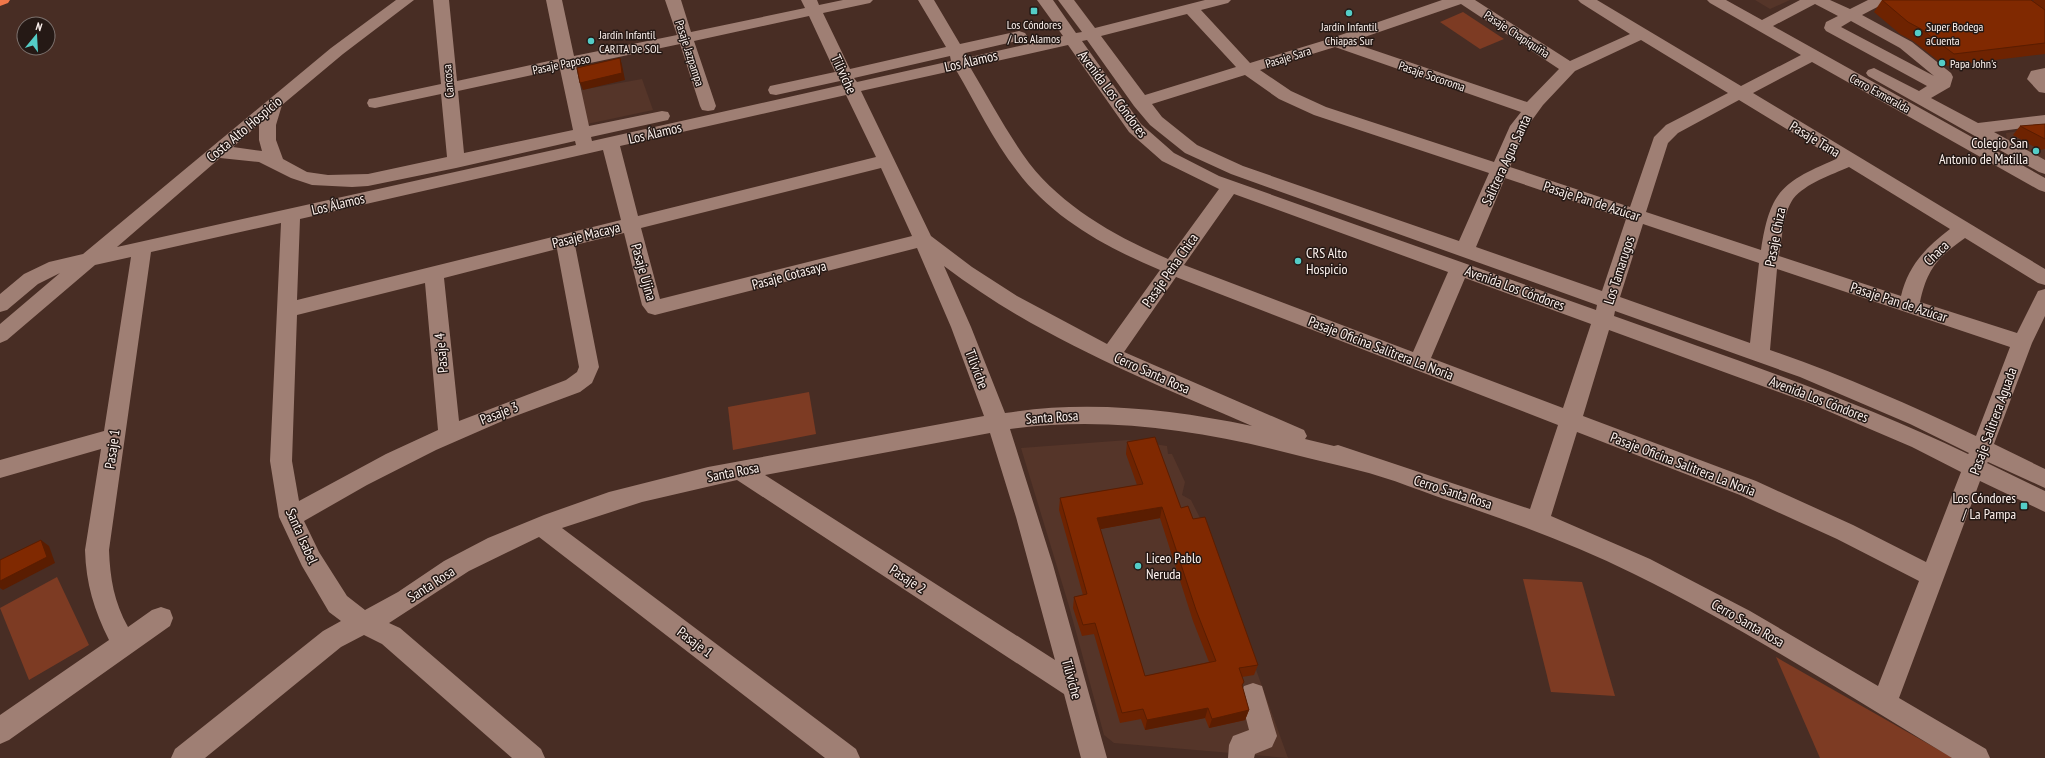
<svg xmlns="http://www.w3.org/2000/svg" width="2045" height="758" font-family="'PT Sans Narrow',sans-serif">
  <rect width="100%" height="100%" fill="#482d24"/>
  <!-- built -->
  <g fill="#553529">
    <path d="M 1755,0 L 1790,0 L 1770,9 Z"/>
    <path d="M 642,79 L 653,110 L 587,124 L 581,90 Z"/>
    <path d="M 2045,127 L 2045,162 L 2007,141 L 2006,133 Z"/>
    <path d="M 1128,440 L 1167,446 L 1168,454 L 1172,454 L 1185,482 L 1182,495 L 1191,500 L 1204,526 L 1288,758 L 1114,743 L 1104,735 L 1069,606 L 1021,448 Z"/>
  </g>
  <!-- green -->
  <g fill="#7d3b23">
    <path d="M 1463,12 L 1504,39 L 1480,49 L 1440,22 Z"/>
    <path d="M 809,392 L 816,434 L 733,450 L 728,407 Z"/>
    <path d="M 57,577 L 89,645 L 29,680 L 0,608 Z"/>
    <path d="M 1523,579 L 1582,582 L 1615,696 L 1551,692 Z"/>
    <path d="M 1776,657 L 1953,758 L 1820,758 Z"/>
  </g>
  <g fill="none" stroke-linecap="round" stroke-linejoin="round">
    <!-- minor -->
    <g fill="#9f7f74" fill-rule="evenodd">
      <path d="M 396,0 L 414,0 L 343,54 L 282,105 L 276,125 L 276,140 L 283,159 L 307,172 L 328,175 L 368,174 L 447,157 L 441,94 L 375,108 L 369,107 L 367,103 L 369,99 L 375,98 L 441,84 L 433,0 L 449,0 L 457,81 L 558,59 L 546,0 L 562,0 L 574,56 L 677,35 L 665,0 L 681,0 L 691,32 L 805,8 L 801,0 L 817,0 L 819,5 L 843,0 L 873,0 L 870,3 L 823,13 L 850,69 L 946,47 L 918,0 L 934,0 L 960,44 L 1019,31 L 1025,33 L 1027,36 L 1025,39 L 965,53 L 966,58 L 1063,36 L 1037,0 L 1053,0 L 1076,33 L 1082,32 L 1058,0 L 1074,0 L 1095,28 L 1205,0 L 1231,0 L 1228,3 L 1201,10 L 1250,63 L 1329,39 L 1442,0 L 1475,0 L 1570,61 L 1630,34 L 1581,3 L 1578,0 L 1597,0 L 1741,86 L 1801,55 L 1710,3 L 1707,0 L 1726,0 L 1762,20 L 1800,0 L 1830,0 L 1850,9 L 1868,0 L 1888,0 L 1885,3 L 1862,15 L 1912,42 L 1951,73 L 1953,77 L 1950,87 L 1931,98 L 1978,123 L 2045,115 L 2045,125 L 1994,132 L 2045,160 L 2045,174 L 2039,172 L 1868,76 L 1866,73 L 1868,70 L 1874,68 L 1919,91 L 1927,86 L 1826,31 L 1824,28 L 1826,22 L 1838,16 L 1815,4 L 1773,26 L 2045,178 L 2045,192 L 2039,190 L 1812,62 L 1753,93 L 2045,269 L 2045,285 L 2038,283 L 1965,238 C 1938,257 1927,269 1920,302 L 2017,333 L 2038,291 L 2045,289 L 2045,316 L 2032,343 L 1994,444 L 2045,469 L 2045,488 L 1988,462 L 1987,463 L 2045,491 L 2045,512 L 1980,481 L 1899,698 L 1986,749 L 1990,758 L 1952,758 C 1847,695 1744,628 1634,574 C 1577,546 1518,524 1459,504 C 1425,493 1391,478 1357,470 C 1342,466 1324,462 1308,458 C 1210,432 1111,415 1010,429 L 1053,565 L 1107,758 L 1081,758 L 1064,694 L 737,480 L 642,502 L 562,528 L 856,749 L 860,758 L 825,758 L 539,537 L 469,571 L 389,623 L 400,628 L 541,749 L 545,758 L 512,758 L 382,644 L 364,635 L 341,647 L 205,758 L 171,758 L 175,749 L 323,631 L 341,621 L 329,612 L 302,566 L 279,517 L 270,461 L 281,223 L 151,252 L 109,550 C 110,578 114,602 128,627 L 152,610 L 161,607 L 170,610 L 173,618 L 170,626 L 9,740 L 0,744 L 0,715 L 109,640 C 94,610 86,584 85,550 L 101,449 L 0,478 L 0,460 L 104,431 L 131,257 L 95,265 L 7,340 L 0,343 L 0,324 L 60,273 L 38,284 L 7,310 L 0,312 L 0,294 L 24,274 L 49,262 L 83,254 L 331,48 ZM 1461,4 L 1559,69 L 1527,102 L 1350,42 ZM 1187,14 L 1236,67 L 1145,95 L 1101,36 ZM 809,16 L 835,72 L 770,86 L 768,90 L 770,94 L 776,95 L 840,81 L 842,85 L 592,141 L 591,137 L 668,120 L 670,116 L 668,112 L 662,111 L 589,126 L 576,66 L 680,44 L 700,106 L 702,110 L 708,111 L 714,110 L 716,106 L 694,41 ZM 1851,21 L 1900,48 L 1934,76 L 1841,27 ZM 1087,40 L 1134,106 L 1150,125 L 1185,153 L 1231,174 L 1597,305 L 1596,310 L 1219,176 L 1174,153 L 1141,124 L 1082,41 ZM 1641,40 L 1728,93 L 1666,125 L 1654,137 L 1630,207 L 1510,167 L 1527,127 L 1543,105 L 1575,71 ZM 1068,45 L 1129,132 L 1162,161 L 1219,189 L 1168,259 C 1117,237 1064,208 1029,163 C 1007,133 989,99 970,67 ZM 1335,47 L 1521,112 L 1510,126 L 1494,162 L 1326,107 L 1291,91 L 1260,70 ZM 950,56 L 951,61 L 857,82 L 854,78 ZM 560,69 L 573,130 L 464,153 L 458,91 ZM 956,70 C 976,104 993,140 1017,171 C 1052,218 1107,248 1160,270 L 1107,344 L 1017,296 L 972,267 L 931,236 L 861,91 ZM 1245,75 L 1279,99 L 1314,115 L 1489,173 L 1459,241 L 1243,166 L 1197,145 L 1162,117 L 1152,104 ZM 846,95 L 876,157 L 638,216 L 620,146 ZM 1739,100 L 1836,159 C 1783,182 1770,190 1761,250 L 1646,212 L 1668,143 L 1678,133 ZM 259,124 L 259,140 L 262,151 L 233,147 ZM 575,141 L 576,145 L 117,247 L 220,158 L 259,162 L 291,178 L 312,185 L 352,187 L 368,186 L 456,168 ZM 603,150 L 621,220 L 297,300 L 300,219 ZM 1849,167 L 1950,229 C 1926,247 1908,266 1901,296 L 1779,256 C 1782,239 1783,214 1793,199 C 1806,183 1831,175 1849,167 ZM 881,168 L 912,236 L 660,299 L 641,228 ZM 1505,178 L 1626,219 L 1602,291 L 1476,247 ZM 1234,194 L 1448,272 L 1413,352 L 1184,265 ZM 1643,224 L 1759,263 L 1750,343 L 1620,297 ZM 624,233 L 642,305 L 648,313 L 655,315 L 917,248 L 951,327 L 984,416 L 708,467 L 609,492 L 544,515 L 488,538 L 444,561 L 398,592 L 365,610 L 347,596 L 319,552 L 304,521 L 367,485 L 436,450 L 507,419 L 580,392 L 592,383 L 599,367 L 575,245 ZM 557,249 L 579,367 L 577,372 L 566,380 L 459,421 L 444,278 ZM 944,266 C 1037,337 1146,380 1252,426 C 1170,409 1088,400 1005,413 L 971,327 ZM 1777,269 L 2010,347 L 1976,436 C 1908,404 1840,374 1770,350 ZM 1176,277 L 1558,425 L 1530,509 L 1338,445 L 1334,446 L 1305,439 L 1307,436 L 1304,430 L 1124,352 ZM 1465,278 L 1591,324 L 1563,408 L 1431,358 ZM 425,283 L 438,430 L 386,454 L 299,501 L 292,461 L 297,315 ZM 1615,311 L 1800,377 L 1910,424 L 1969,453 L 1968,454 C 1854,399 1733,359 1614,316 ZM 1609,330 L 1809,403 L 1912,447 L 1961,472 L 1926,562 L 1853,525 L 1756,481 L 1583,416 ZM 1577,432 L 1740,495 L 1837,539 L 1919,581 L 1878,686 L 1750,611 L 1650,559 L 1551,516 ZM 990,433 L 1016,517 L 1055,660 L 765,475 Z"/>
      <path d="M 2045,68 L 2045,93 L 2039,92 L 2027,79 L 2031,71 Z"/>
      <path d="M 1253,683 L 1262,686 L 1277,736 L 1272,747 L 1255,754 L 1254,758 L 1228,758 L 1229,745 L 1233,736 L 1249,730 L 1240,695 L 1244,686 Z"/>
    </g>
    <!-- highway -->
    <path fill="#ef7649" fill-rule="evenodd" d="M 0,0 L 10,0 L 8,3 L 0,6 Z"/>
  </g>
  <!-- wall -->
  <g fill="#6e2301" fill-rule="evenodd">
    <path d="M 1882,0 L 2033,1 L 2034,0 L 2045,0 L 2045,54 L 1945,66 L 1913,41 L 1900,34 L 1874,12 Z"/>
    <path d="M 2045,124 L 2045,149 L 2040,150 L 2013,135 L 2020,126 Z"/>
    <path d="M 1127,442 L 1181,508 L 1193,519 L 1258,665 L 1254,675 L 1242,677 L 1242,685 L 1249,710 L 1245,720 L 1209,728 L 1205,718 L 1145,730 L 1141,719 L 1120,723 L 1094,634 L 1082,636 L 1073,608 L 1074,597 L 1083,595 L 1059,510 L 1060,498 L 1137,485 L 1126,454 ZM 1160,518 L 1193,621 L 1209,662 L 1145,676 L 1100,529 Z"/>
  </g>
  <!-- shaded-wall -->
  <g fill="#5a1d01">
    <path d="M 620,58 L 622,65 L 625,80 L 583,90 L 580,83 Z"/>
    <path d="M 1162,507 L 1160,518 L 1096,530 L 1097,518 Z"/>
    <path d="M 41,540 L 49,546 L 55,563 L 3,590 L 0,588 L 0,581 Z"/>
    <path d="M 1208,708 L 1205,718 L 1145,730 L 1147,720 Z"/>
    <path d="M 1249,710 L 1245,720 L 1209,728 L 1212,719 Z"/>
  </g>
  <!-- building -->
  <g fill="#802901" stroke="#5a1d01" fill-rule="evenodd">
    <path d="M 1882,0 L 2031,0 L 2045,10 L 2045,43 L 1954,54 L 1921,29 L 1908,22 Z"/>
    <path d="M 620,58 L 622,73 L 580,83 L 577,68 Z"/>
    <path d="M 2045,124 L 2045,139 L 2020,126 Z"/>
    <path d="M 1155,437 L 1181,508 L 1188,506 L 1193,519 L 1205,517 L 1258,665 L 1239,668 L 1244,682 L 1242,685 L 1249,710 L 1212,719 L 1208,708 L 1147,720 L 1143,709 L 1122,713 L 1095,623 L 1083,625 L 1074,597 L 1087,594 L 1060,498 L 1143,484 L 1127,442 ZM 1162,507 L 1196,610 L 1216,661 L 1145,676 L 1097,518 Z"/>
    <path d="M 41,540 L 47,557 L 0,581 L 0,560 Z"/>
  </g>
  <!-- markers -->
  <g fill="#54cdc7" stroke="#251915" stroke-width="1.5">
    <rect x="1030" y="7" width="8" height="8" rx="2"/>
    <circle cx="1349" cy="13" r="4"/>
    <circle cx="1918" cy="33" r="4"/>
    <circle cx="591" cy="41" r="4"/>
    <circle cx="1942" cy="63" r="4"/>
    <circle cx="2036" cy="151" r="4"/>
    <circle cx="1298" cy="261" r="4"/>
    <rect x="2020" y="502" width="8" height="8" rx="2"/>
    <circle cx="1138" cy="566" r="4"/>
  </g>
  <g text-anchor="middle" dominant-baseline="central" stroke-width="3" stroke-linejoin="round" paint-order="stroke">
    <!-- far-poi labels -->
    <g font-size="12" fill="#fdf2ee" stroke="#251915" text-anchor="start">
      <text x="1034" y="24" text-anchor="middle">Los Cóndores<tspan x="1034" dy="14">/ Los Alamos</tspan></text>
      <text x="1349" y="26" text-anchor="middle">Jardín Infantil<tspan x="1349" dy="14">Chiapas Sur</tspan></text>
      <text x="1926" y="26">Super Bodega<tspan x="1926" dy="14">aCuenta</tspan></text>
      <text x="599" y="34">Jardín Infantil<tspan x="599" dy="14">CARITA De SOL</tspan></text>
      <text x="1950" y="63">Papa John's</text>
    </g>
    <!-- far-street labels -->
    <g font-size="12" fill="#fdf2ee" stroke="#251915">
      <text transform="translate(1517 34) rotate(33)">Pasaje Chapiquiña</text>
      <text transform="translate(690 53) rotate(72)">Pasaje Jazpampa</text>
      <text transform="translate(1288 57) rotate(-17)">Pasaje Sara</text>
      <text transform="translate(561 64) rotate(-12)">Pasaje Paposo</text>
      <text transform="translate(1432 76) rotate(19)">Pasaje Socoroma</text>
      <text transform="translate(448 81) rotate(-95)">Cancosa</text>
      <text transform="translate(1880 93) rotate(29)">Cerro Esmeralda</text>
    </g>
    <!-- street labels -->
    <g font-size="14" fill="#fdf2ee" stroke="#251915">
      <text transform="translate(971 61) rotate(-13)">Los Álamos</text>
      <text transform="translate(844 74) rotate(65)">Tiliviche</text>
      <text transform="translate(1113 94) rotate(53)">Avenida Los Cóndores</text>
      <text transform="translate(244 129) rotate(-40)">Costa Alto Hospicio</text>
      <text transform="translate(655 133) rotate(-13)">Los Álamos</text>
      <text transform="translate(1815 139) rotate(31)">Pasaje Tana</text>
      <text transform="translate(1506 160) rotate(-65)">Salitrera Agua Santa</text>
      <text transform="translate(1592 201) rotate(18)">Pasaje Pan de Azúcar</text>
      <text transform="translate(338 204) rotate(-13)">Los Álamos</text>
      <text transform="translate(586 235) rotate(-14)">Pasaje Macaya</text>
      <text transform="translate(1775 237) rotate(-79)">Pasaje Chiza</text>
      <text transform="translate(1936 253) rotate(-44)">Chaca</text>
      <text transform="translate(1170 270) rotate(-55)">Pasaje Peña Chica</text>
      <text transform="translate(1619 270) rotate(-72)">Los Tamarugos</text>
      <text transform="translate(644 272) rotate(74)">Pasaje Ujina</text>
      <text transform="translate(789 275) rotate(-15)">Pasaje Cotasaya</text>
      <text transform="translate(1515 288) rotate(20)">Avenida Los Cóndores</text>
      <text transform="translate(1899 302) rotate(18)">Pasaje Pan de Azúcar</text>
      <text transform="translate(1381 348) rotate(21)">Pasaje Oficina Salitrera La Noria</text>
      <text transform="translate(441 353) rotate(-95)">Pasaje 4</text>
      <text transform="translate(977 369) rotate(69)">Tiliviche</text>
      <text transform="translate(1152 373) rotate(24)">Cerro Santa Rosa</text>
      <text transform="translate(1819 399) rotate(21)">Avenida Los Cóndores</text>
      <text transform="translate(499 413) rotate(-21)">Pasaje 3</text>
      <text transform="translate(1052 417) rotate(-4)">Santa Rosa</text>
      <text transform="translate(1993 421) rotate(-70)">Pasaje Salitrera Aguada</text>
      <text transform="translate(112 449) rotate(-82)">Pasaje 1</text>
      <text transform="translate(1683 464) rotate(21)">Pasaje Oficina Salitrera La Noria</text>
      <text transform="translate(733 472) rotate(-11)">Santa Rosa</text>
      <text transform="translate(1453 492) rotate(18)">Cerro Santa Rosa</text>
      <text transform="translate(302 536) rotate(66)">Santa Isabel</text>
      <text transform="translate(908 579) rotate(33)">Pasaje 2</text>
      <text transform="translate(431 584) rotate(-33)">Santa Rosa</text>
      <text transform="translate(1748 623) rotate(30)">Cerro Santa Rosa</text>
      <text transform="translate(695 642) rotate(37)">Pasaje 1</text>
      <text transform="translate(1072 679) rotate(75)">Tiliviche</text>
    </g>
    <!-- poi labels -->
    <g font-size="14" fill="#fdf2ee" stroke="#251915" text-anchor="end">
      <text x="2028" y="143">Colegio San<tspan x="2028" dy="16">Antonio de Matilla</tspan></text>
      <text x="1306" y="253" text-anchor="start">CRS Alto<tspan x="1306" dy="16">Hospicio</tspan></text>
      <text x="2016" y="498">Los Cóndores<tspan x="2016" dy="16">/ La Pampa</tspan></text>
      <text x="1146" y="558" text-anchor="start">Liceo Pablo<tspan x="1146" dy="16">Neruda</tspan></text>
    </g>
  </g>
  <!-- north arrow -->
  <g transform="translate(36 36) rotate(18)"><circle r="19" fill="#251915" stroke="#7b706c"/>
  <path d="M0-3L7 15L0 10L-7 15Z" fill="#54cdc7"/>
  <text y="-6" font-size="11" font-weight="bold" text-anchor="middle" fill="#fdf2ee">N</text>
  </g>
</svg>
